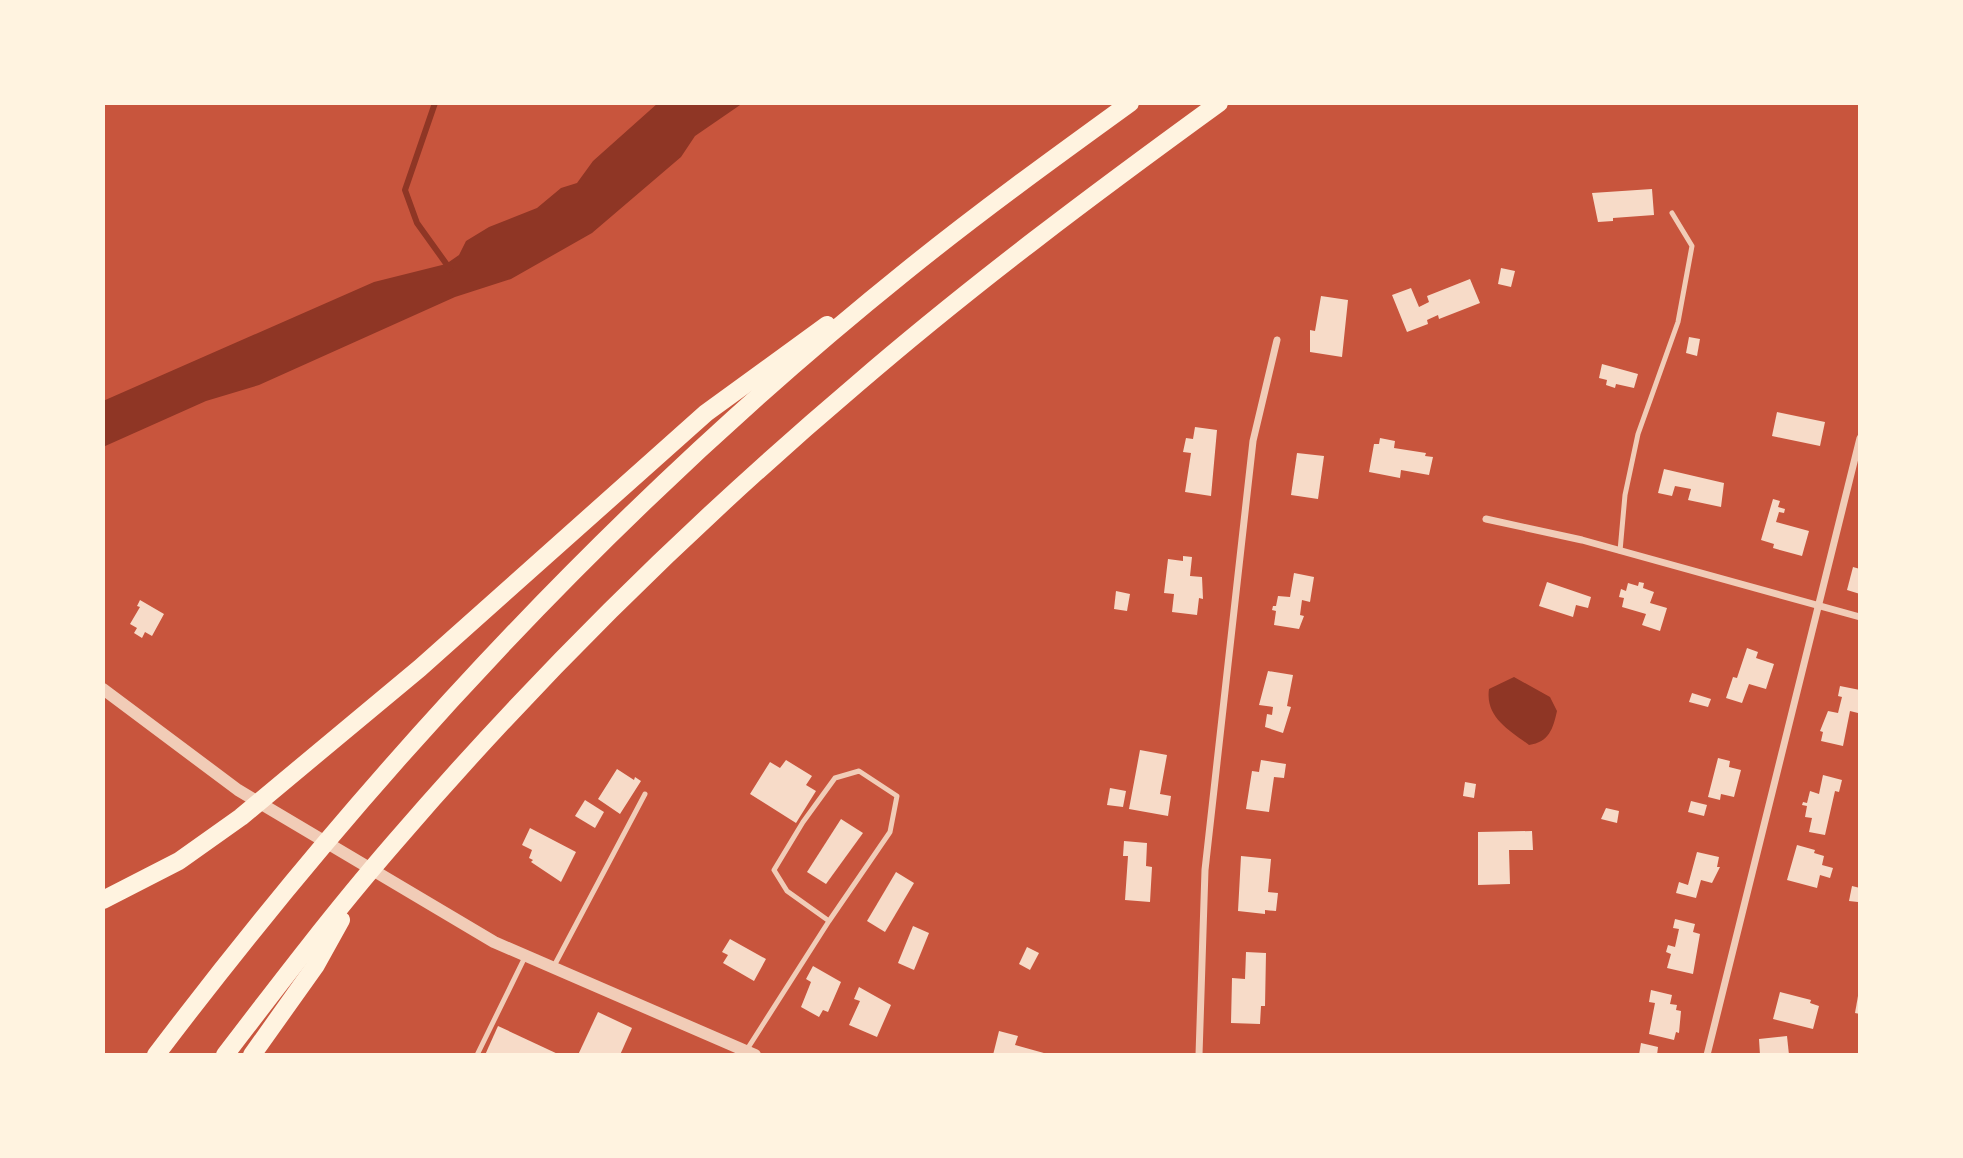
<svg xmlns="http://www.w3.org/2000/svg" width="1963" height="1158" font-family="'Open Sans',sans-serif">
  <rect width="100%" height="100%" fill="#c8553d"/>
  <!-- water -->
  <g fill="#8f3625">
    <path d="M 658,103 L 743,103 L 695,136 L 681,157 L 592,233 L 511,279 L 455,297 L 259,385 L 206,401 L 103,447 L 103,401 L 374,282 L 446,264 L 459,255 L 466,241 L 489,227 L 537,208 L 561,188 L 577,183 L 593,161 Z"/>
    <path d="M 1514,677 L 1550,697 L 1557,711 C 1553,729 1549,742 1529,745 C 1509,730 1485,717 1489,689 Z"/>
  </g>
  <g fill="none" stroke-linecap="round" stroke-linejoin="round">
    <!-- stream -->
    <path stroke="#8f3625" stroke-width="6" d="M 435,103 L 405,190 L 417,223 L 450,269"/>
  </g>
  <!-- building -->
  <g fill="#f7dbc8">
    <path d="M 1652,189 L 1654,215 L 1613,218 L 1613,221 L 1598,222 L 1592,193 Z"/>
    <path d="M 1501,268 L 1515,271 L 1511,287 L 1498,284 Z"/>
    <path d="M 1470,279 L 1480,303 L 1439,319 L 1438,315 L 1427,320 L 1428,324 L 1407,332 L 1392,295 L 1411,288 L 1419,307 L 1429,302 L 1427,296 Z"/>
    <path d="M 1321,296 L 1348,300 L 1342,357 L 1310,352 L 1310,330 L 1315,331 Z"/>
    <path d="M 1689,337 L 1700,339 L 1697,356 L 1686,353 Z"/>
    <path d="M 1602,364 L 1638,374 L 1634,388 L 1616,384 L 1615,388 L 1606,385 L 1607,380 L 1599,378 Z"/>
    <path d="M 1777,412 L 1825,422 L 1820,446 L 1772,436 Z"/>
    <path d="M 1195,427 L 1217,430 L 1211,496 L 1185,492 L 1191,453 L 1183,452 L 1186,438 L 1193,439 Z"/>
    <path d="M 1380,438 L 1395,441 L 1394,448 L 1426,453 L 1425,456 L 1433,457 L 1429,475 L 1401,470 L 1400,478 L 1369,472 L 1374,444 L 1379,444 Z"/>
    <path d="M 1297,453 L 1324,456 L 1318,499 L 1291,495 Z"/>
    <path d="M 1664,469 L 1724,483 L 1721,507 L 1688,500 L 1691,489 L 1675,486 L 1672,496 L 1658,493 Z"/>
    <path d="M 1773,499 L 1780,501 L 1778,507 L 1785,509 L 1784,513 L 1779,512 L 1776,522 L 1809,531 L 1802,556 L 1773,548 L 1774,544 L 1761,540 Z"/>
    <path d="M 1183,556 L 1192,557 L 1190,576 L 1202,577 L 1203,599 L 1199,598 L 1197,615 L 1172,612 L 1174,594 L 1164,593 L 1168,559 L 1183,561 Z"/>
    <path d="M 1853,567 L 1860,569 L 1860,594 L 1847,590 Z"/>
    <path d="M 1294,573 L 1314,577 L 1310,602 L 1302,600 L 1300,615 L 1304,616 L 1299,629 L 1274,625 L 1276,611 L 1272,610 L 1273,606 L 1276,606 L 1278,596 L 1290,597 Z"/>
    <path d="M 1547,582 L 1591,597 L 1588,608 L 1576,605 L 1573,617 L 1539,606 Z"/>
    <path d="M 1639,582 L 1644,583 L 1643,588 L 1654,592 L 1650,603 L 1667,608 L 1660,631 L 1642,625 L 1646,614 L 1622,607 L 1624,598 L 1619,597 L 1621,589 L 1626,591 L 1628,583 L 1638,586 Z"/>
    <path d="M 1116,591 L 1130,594 L 1127,611 L 1114,609 Z"/>
    <path d="M 140,600 L 164,614 L 152,636 L 145,632 L 142,638 L 134,633 L 137,628 L 130,624 L 140,607 L 137,606 Z"/>
    <path d="M 1747,648 L 1758,652 L 1756,658 L 1774,664 L 1766,689 L 1749,684 L 1742,703 L 1726,698 L 1733,677 L 1737,678 Z"/>
    <path d="M 1268,671 L 1293,675 L 1287,706 L 1291,707 L 1283,733 L 1265,727 L 1267,714 L 1272,715 L 1273,707 L 1259,705 Z"/>
    <path d="M 1840,686 L 1860,690 L 1858,713 L 1850,711 L 1843,746 L 1821,741 L 1823,732 L 1820,731 L 1828,711 L 1838,713 L 1842,697 L 1838,696 Z"/>
    <path d="M 1692,693 L 1711,699 L 1708,707 L 1689,702 Z"/>
    <path d="M 1140,750 L 1167,755 L 1160,794 L 1171,796 L 1168,816 L 1129,809 Z"/>
    <path d="M 1718,758 L 1730,761 L 1729,767 L 1741,770 L 1734,797 L 1721,794 L 1720,800 L 1708,797 Z"/>
    <path d="M 786,760 L 812,776 L 806,785 L 816,791 L 796,823 L 750,794 L 770,762 L 780,768 Z"/>
    <path d="M 1261,760 L 1286,764 L 1284,778 L 1274,777 L 1269,812 L 1246,809 L 1252,771 L 1259,772 Z"/>
    <path d="M 617,769 L 634,780 L 635,777 L 641,781 L 620,814 L 598,799 Z"/>
    <path d="M 1823,775 L 1842,780 L 1839,792 L 1835,791 L 1825,835 L 1809,832 L 1812,818 L 1805,817 L 1807,806 L 1802,805 L 1803,802 L 1807,803 L 1810,791 L 1819,794 Z"/>
    <path d="M 1465,782 L 1476,784 L 1474,798 L 1463,796 Z"/>
    <path d="M 1110,788 L 1126,791 L 1123,807 L 1107,805 Z"/>
    <path d="M 585,800 L 604,812 L 595,828 L 575,816 Z"/>
    <path d="M 1691,801 L 1707,805 L 1704,816 L 1688,812 Z"/>
    <path d="M 1606,808 L 1619,811 L 1617,823 L 1601,819 Z"/>
    <path d="M 841,819 L 863,833 L 826,884 L 807,872 Z"/>
    <path d="M 530,828 L 576,852 L 561,882 L 531,862 L 533,860 L 529,858 L 532,850 L 522,845 Z"/>
    <path d="M 1532,831 L 1533,850 L 1509,850 L 1510,884 L 1478,885 L 1478,832 Z"/>
    <path d="M 1124,841 L 1147,843 L 1146,866 L 1152,867 L 1150,902 L 1125,900 L 1128,856 L 1123,856 Z"/>
    <path d="M 1797,845 L 1815,850 L 1814,853 L 1824,856 L 1822,865 L 1833,868 L 1830,878 L 1820,875 L 1817,888 L 1787,880 Z"/>
    <path d="M 1697,852 L 1719,857 L 1717,867 L 1720,867 L 1712,883 L 1701,880 L 1696,898 L 1676,893 L 1679,882 L 1688,885 Z"/>
    <path d="M 1241,856 L 1271,859 L 1268,892 L 1278,893 L 1276,911 L 1265,910 L 1265,914 L 1238,911 Z"/>
    <path d="M 896,872 L 914,883 L 885,932 L 867,921 Z"/>
    <path d="M 1852,886 L 1860,888 L 1858,902 L 1849,901 Z"/>
    <path d="M 1675,919 L 1695,924 L 1693,932 L 1700,934 L 1693,974 L 1667,968 L 1671,954 L 1666,952 L 1668,945 L 1675,947 L 1679,929 L 1673,928 Z"/>
    <path d="M 913,926 L 929,933 L 914,970 L 898,963 Z"/>
    <path d="M 730,939 L 766,959 L 754,981 L 723,963 L 728,955 L 722,952 Z"/>
    <path d="M 1027,947 L 1039,953 L 1030,970 L 1019,964 Z"/>
    <path d="M 1246,952 L 1266,953 L 1265,1006 L 1261,1006 L 1260,1024 L 1231,1023 L 1232,978 L 1245,979 Z"/>
    <path d="M 813,966 L 841,982 L 828,1012 L 823,1010 L 819,1017 L 801,1007 L 811,982 L 806,979 Z"/>
    <path d="M 859,987 L 891,1005 L 877,1037 L 849,1025 L 860,1001 L 854,999 Z"/>
    <path d="M 1651,990 L 1672,995 L 1670,1004 L 1677,1005 L 1676,1010 L 1681,1011 L 1679,1033 L 1676,1032 L 1674,1040 L 1649,1034 L 1655,1003 L 1649,1002 Z"/>
    <path d="M 1780,992 L 1811,1000 L 1810,1003 L 1819,1006 L 1813,1029 L 1773,1019 Z"/>
    <path d="M 1858,996 L 1860,996 L 1860,1014 L 1855,1013 Z"/>
    <path d="M 598,1012 L 632,1028 L 620,1055 L 578,1055 Z"/>
    <path d="M 498,1026 L 560,1055 L 485,1055 Z"/>
    <path d="M 999,1031 L 1018,1036 L 1015,1045 L 1051,1055 L 993,1055 Z"/>
    <path d="M 1787,1036 L 1789,1055 L 1760,1055 L 1759,1039 Z"/>
    <path d="M 1641,1043 L 1658,1047 L 1657,1055 L 1639,1055 Z"/>
  </g>
  <g fill="none" stroke-linecap="round" stroke-linejoin="round">
    <!-- service -->
    <g stroke="#f1ccb7" stroke-width="5">
      <path d="M 1620,551 L 1625,495 L 1638,434 L 1678,322 L 1692,246 L 1672,213"/>
      <path d="M 554,966 L 645,794"/>
      <path d="M 746,1051 L 829,921 L 890,832 L 897,796 L 859,771 L 835,778 L 803,822 L 774,870 L 787,891 L 829,921"/>
      <path d="M 477,1055 L 525,957"/>
    </g>
    <!-- minor -->
    <g stroke="#f1ccb7" stroke-width="7">
      <path d="M 1486,519 L 1582,540 L 1860,617"/>
      <path d="M 1199,1055 L 1205,870 L 1253,441 L 1277,340"/>
      <path d="M 1707,1055 L 1860,438"/>
    </g>
    <!-- tertiary -->
    <path stroke="#f1ccb7" stroke-width="12" d="M 103,689 L 238,790 L 494,942 L 755,1055"/>
    <!-- motorway -->
    <g stroke="#fff3e0" stroke-width="18">
      <path d="M 103,900 L 179,861 L 241,817 L 420,668 L 706,413 L 827,325"/>
      <path d="M 156,1055 C 374,767 623,499 905,272 C 978,213 1054,158 1130,103"/>
      <path d="M 225,1055 C 280,983 335,911 394,843 C 535,679 692,524 857,384 C 973,284 1095,193 1219,103"/>
      <path d="M 252,1055 L 316,965 L 341,920"/>
    </g>
  </g>
  <!-- border -->
  <rect width="1963" height="1158" fill="none" stroke="#fff3e0" stroke-width="210"/>
</svg>
